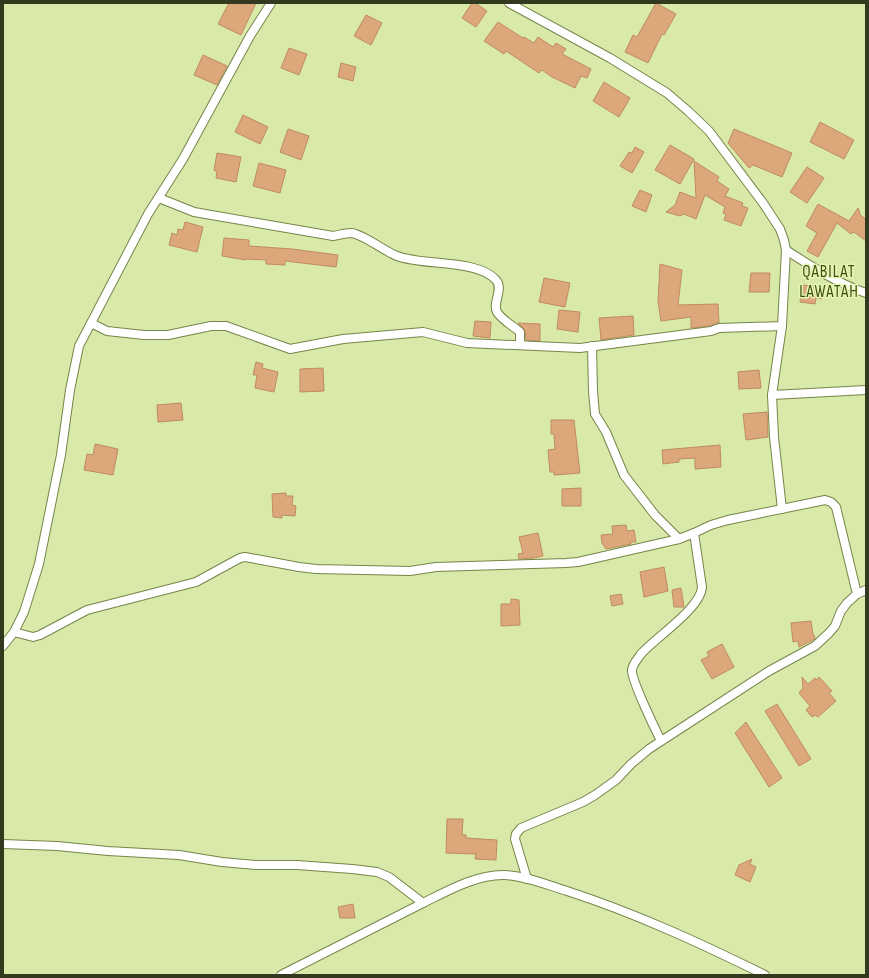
<svg xmlns="http://www.w3.org/2000/svg" width="869" height="978" font-family="'Sofia Sans Condensed',sans-serif">
  <rect width="100%" height="100%" fill="#d8e9a9"/>
  <!-- building -->
  <g fill="#dca77a" stroke="#bf8b60">
    <path d="M 229,3 L 256,3 L 241,35 L 218,24 Z"/>
    <path d="M 472,3 L 475,3 L 487,11 L 476,27 L 462,18 Z"/>
    <path d="M 656,3 L 676,14 L 664,35 L 662,34 L 648,63 L 625,52 L 633,35 L 637,37 Z"/>
    <path d="M 366,15 L 382,23 L 371,45 L 354,36 Z"/>
    <path d="M 498,22 L 523,38 L 524,37 L 534,43 L 538,37 L 553,47 L 556,43 L 566,49 L 562,54 L 591,69 L 587,78 L 581,76 L 575,88 L 552,77 L 542,70 L 539,73 L 506,51 L 504,54 L 484,41 Z"/>
    <path d="M 289,48 L 307,54 L 299,75 L 281,68 Z"/>
    <path d="M 203,55 L 227,66 L 217,85 L 194,75 Z"/>
    <path d="M 341,63 L 356,67 L 353,81 L 338,77 Z"/>
    <path d="M 604,82 L 630,98 L 619,117 L 593,101 Z"/>
    <path d="M 243,115 L 268,127 L 260,144 L 235,132 Z"/>
    <path d="M 820,122 L 854,140 L 844,159 L 810,142 Z"/>
    <path d="M 288,129 L 309,136 L 301,160 L 280,152 Z"/>
    <path d="M 734,129 L 792,153 L 782,177 L 753,165 L 749,168 L 728,143 Z"/>
    <path d="M 670,145 L 694,159 L 680,184 L 655,170 Z"/>
    <path d="M 635,147 L 644,152 L 632,173 L 620,166 L 629,152 L 632,153 Z"/>
    <path d="M 217,153 L 241,157 L 236,182 L 216,178 L 217,172 L 214,170 Z"/>
    <path d="M 694,161 L 719,177 L 717,181 L 729,189 L 725,196 L 743,203 L 742,206 L 748,208 L 741,226 L 724,220 L 726,214 L 723,213 L 725,207 L 705,195 L 696,219 L 684,214 L 680,216 L 666,212 L 675,205 L 680,192 L 696,198 Z"/>
    <path d="M 259,163 L 286,170 L 280,193 L 253,186 Z"/>
    <path d="M 807,167 L 824,178 L 807,203 L 790,192 Z"/>
    <path d="M 640,190 L 652,195 L 646,212 L 632,206 Z"/>
    <path d="M 818,204 L 849,221 L 858,208 L 861,216 L 866,219 L 866,241 L 854,232 L 851,234 L 837,223 L 818,257 L 807,251 L 817,233 L 806,226 Z"/>
    <path d="M 185,222 L 203,227 L 197,252 L 169,245 L 172,233 L 177,235 L 178,229 L 183,230 Z"/>
    <path d="M 224,238 L 249,240 L 249,246 L 292,249 L 338,255 L 336,267 L 285,261 L 285,265 L 266,264 L 266,260 L 246,259 L 246,260 L 222,256 Z"/>
    <path d="M 660,264 L 682,270 L 678,305 L 718,304 L 719,323 L 710,326 L 691,328 L 691,317 L 661,321 L 658,301 Z"/>
    <path d="M 751,273 L 770,273 L 769,292 L 749,292 Z"/>
    <path d="M 544,278 L 570,283 L 565,307 L 539,302 Z"/>
    <path d="M 802,285 L 823,287 L 822,299 L 816,298 L 815,304 L 800,302 Z"/>
    <path d="M 559,310 L 580,312 L 578,332 L 557,329 Z"/>
    <path d="M 633,316 L 634,335 L 601,340 L 599,318 Z"/>
    <path d="M 475,321 L 491,322 L 490,338 L 473,336 Z"/>
    <path d="M 518,323 L 540,324 L 540,341 L 526,340 L 525,330 Z"/>
    <path d="M 256,362 L 263,364 L 262,368 L 278,372 L 274,392 L 255,388 L 257,375 L 253,375 Z"/>
    <path d="M 323,368 L 324,391 L 300,392 L 300,369 Z"/>
    <path d="M 759,370 L 761,388 L 739,389 L 738,372 Z"/>
    <path d="M 181,403 L 183,420 L 158,422 L 157,405 Z"/>
    <path d="M 767,412 L 768,437 L 746,440 L 743,414 Z"/>
    <path d="M 551,420 L 574,420 L 580,473 L 554,475 L 554,472 L 550,472 L 548,450 L 555,449 L 554,434 L 551,434 Z"/>
    <path d="M 95,444 L 118,449 L 113,475 L 84,470 L 87,454 L 93,455 Z"/>
    <path d="M 720,445 L 721,467 L 695,469 L 695,458 L 679,459 L 679,462 L 663,464 L 662,450 Z"/>
    <path d="M 581,488 L 581,506 L 562,506 L 562,489 Z"/>
    <path d="M 286,493 L 286,496 L 293,496 L 292,505 L 296,506 L 295,516 L 282,515 L 282,518 L 273,517 L 272,494 Z"/>
    <path d="M 626,525 L 627,531 L 634,530 L 636,542 L 630,542 L 631,544 L 606,549 L 602,543 L 601,535 L 613,534 L 612,526 Z"/>
    <path d="M 538,533 L 543,556 L 534,558 L 519,559 L 518,554 L 523,553 L 519,537 Z"/>
    <path d="M 664,567 L 668,591 L 644,597 L 640,572 Z"/>
    <path d="M 681,588 L 684,607 L 674,607 L 672,590 Z"/>
    <path d="M 621,594 L 623,604 L 612,606 L 610,596 Z"/>
    <path d="M 511,599 L 519,600 L 520,625 L 501,626 L 501,604 L 511,604 Z"/>
    <path d="M 811,621 L 813,635 L 814,635 L 815,639 L 799,647 L 798,641 L 793,642 L 791,623 Z"/>
    <path d="M 722,644 L 734,667 L 712,679 L 701,660 L 709,656 L 707,652 Z"/>
    <path d="M 802,677 L 808,684 L 815,678 L 817,680 L 819,677 L 832,691 L 829,693 L 836,701 L 818,717 L 815,715 L 812,717 L 806,710 L 810,706 L 799,693 L 803,688 Z"/>
    <path d="M 777,704 L 811,759 L 799,766 L 765,711 Z"/>
    <path d="M 746,722 L 782,778 L 769,787 L 735,733 Z"/>
    <path d="M 447,819 L 463,819 L 462,835 L 466,835 L 466,838 L 497,840 L 496,860 L 475,859 L 476,854 L 446,853 Z"/>
    <path d="M 752,859 L 750,864 L 756,867 L 750,882 L 735,875 L 739,865 Z"/>
    <path d="M 353,904 L 355,918 L 340,918 L 338,907 Z"/>
  </g>
  <g fill="none" stroke-linecap="round" stroke-linejoin="round">
    <!-- minor casing -->
    <g stroke="#768549" stroke-width="10">
      <g id="minor">
        <path d="M 159,198 L 194,212 L 333,236 C 339,235 345,233 351,233 C 363,234 384,251 397,256 C 423,266 478,259 496,280 C 504,289 492,303 497,312 C 502,320 513,326 520,332 L 520,345"/>
        <path d="M 786,250 C 812,267 837,283 866,293"/>
        <path d="M 91,323 L 107,331 L 144,335 L 168,335 L 211,326 L 226,326 L 290,349 L 343,339 L 423,332 L 467,343 L 580,348 L 711,331 L 719,328 L 782,326 L 786,250 L 784,240 L 780,229 L 763,203 L 709,131 L 688,111 L 667,93 L 610,58 L 509,3"/>
        <path d="M 782,326 L 772,395 L 774,437 L 782,509"/>
        <path d="M 592,346 L 593,391 L 595,414 L 606,432 L 624,475 L 655,515 L 679,539"/>
        <path d="M 772,395 L 866,390"/>
        <path d="M 694,533 L 711,525 L 728,520 L 825,500 L 831,502 L 836,507 L 857,594"/>
        <path d="M 14,632 L 33,637 L 40,635 L 87,610 L 196,582 L 240,558 L 245,557 L 299,567 L 316,569 L 410,571 L 436,567 L 566,563 L 578,562 L 679,539 L 694,533 L 702,587 C 701,608 656,637 641,654 C 638,659 633,663 632,670 C 631,679 655,729 661,741"/>
        <path d="M 3,646 L 14,632 L 24,612 L 39,564 L 61,455 L 70,390 L 79,346 L 148,214 L 183,159 L 250,36 L 271,3"/>
        <path d="M 3,844 L 57,846 L 108,851 L 179,855 L 222,862 L 256,865 L 297,865 L 352,869 L 377,872 L 389,877 L 423,903 C 447,891 477,874 505,875 C 526,876 547,885 567,891 C 635,913 700,943 765,975"/>
        <path d="M 527,879 L 515,839 L 516,834 L 521,828 L 583,802 L 595,795 L 616,780 L 631,764 L 649,749 L 769,671 L 815,646 L 829,633 L 835,626 L 841,611 L 847,603 L 857,594 L 866,590"/>
        <path d="M 281,975 L 423,903"/>
      </g>
    </g>
    <!-- minor -->
    <use href="#minor" stroke="#fff" stroke-width="8"/>
  </g>
  <g text-anchor="middle" dominant-baseline="central" stroke-width="3" stroke-linejoin="round" paint-order="stroke">
    <!-- quarter labels -->
    <g font-size="17" letter-spacing="1" fill="#414e0f" stroke="#e5f7b6">
      <text x="829" y="272">QABILAT<tspan x="829" dy="20">LAWATAH</tspan></text>
    </g>
  </g>
  <!-- border -->
  <rect width="869" height="978" fill="none" stroke="#32391f" stroke-width="8"/>
</svg>
